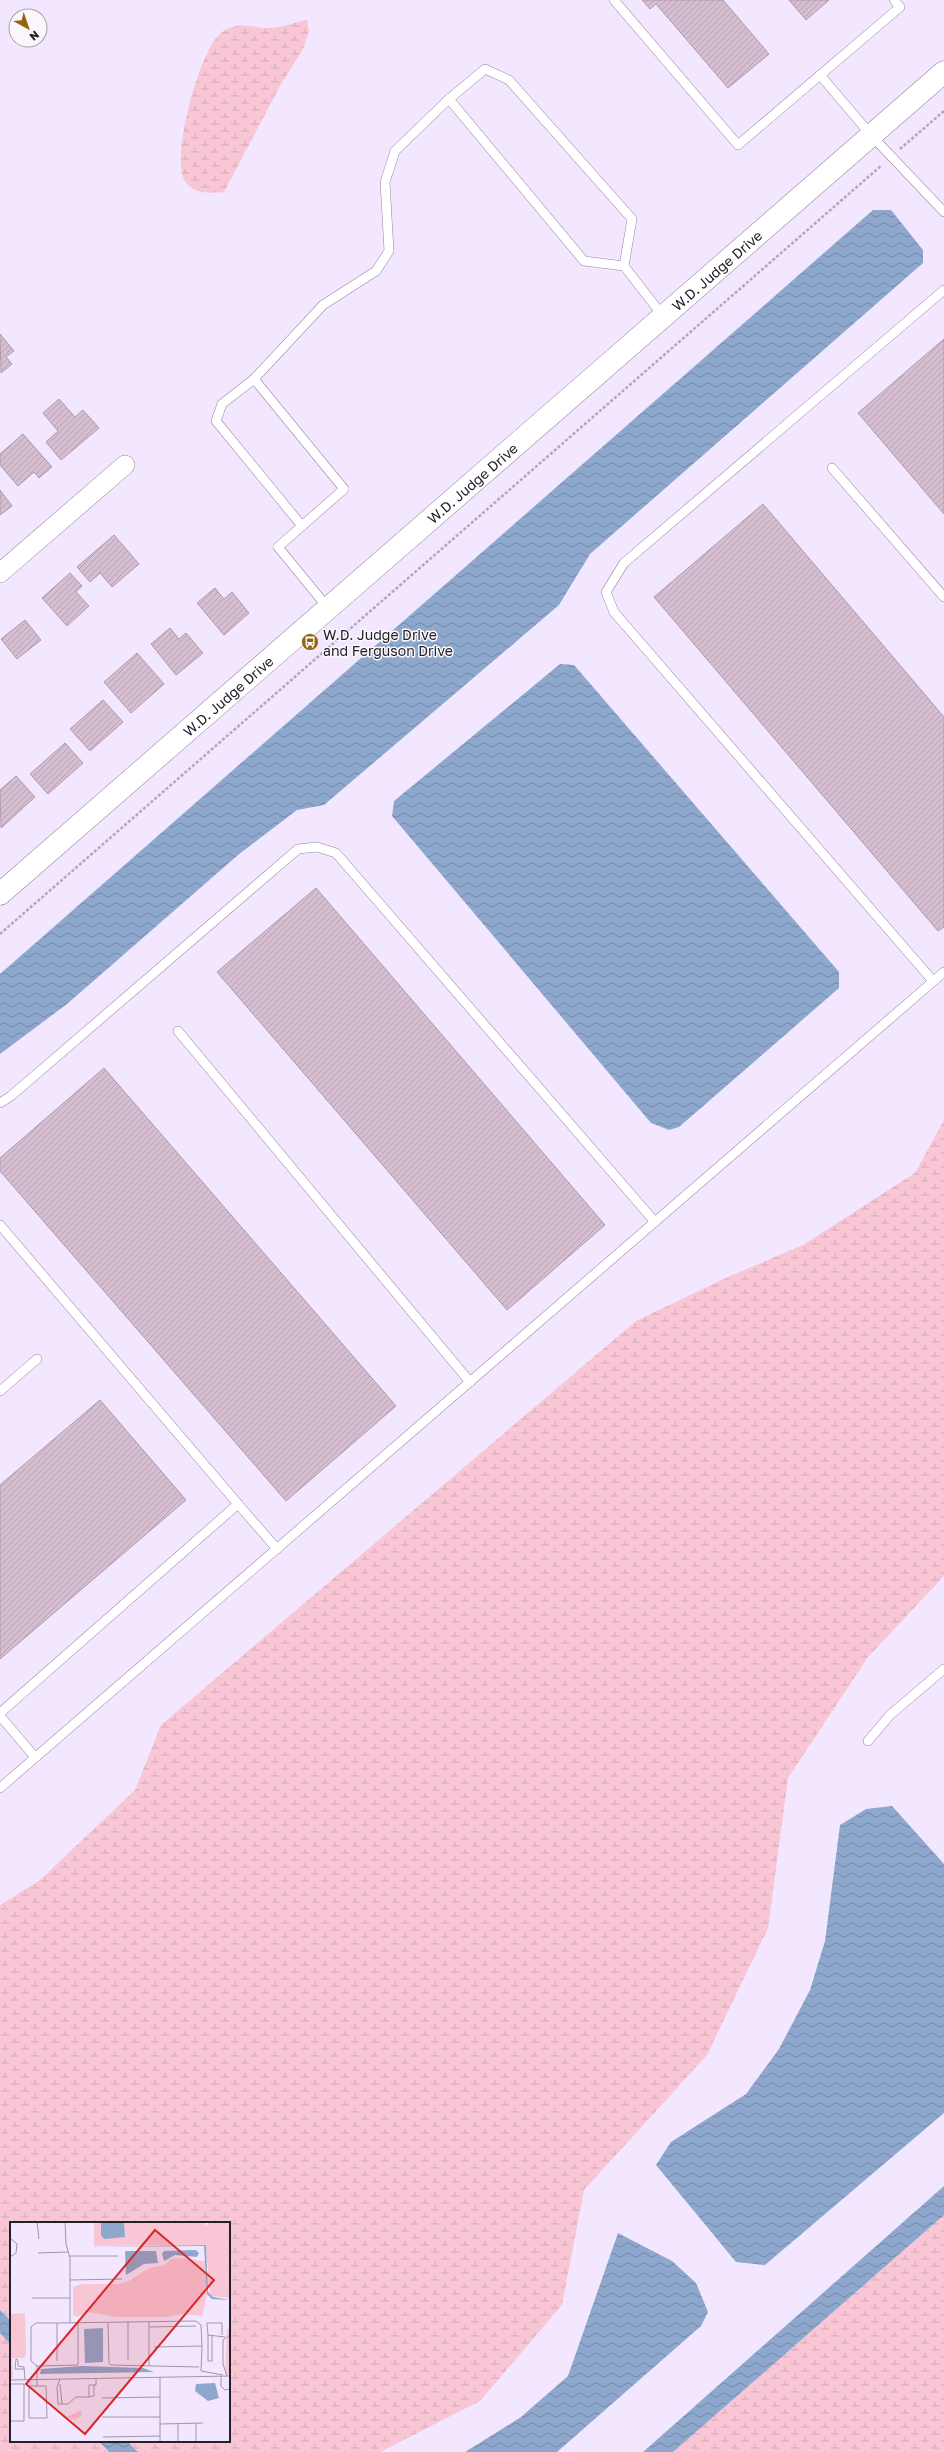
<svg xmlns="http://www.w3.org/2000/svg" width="944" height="2452" font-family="'Golos Text',sans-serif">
  <defs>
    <pattern id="wetland-marsh" width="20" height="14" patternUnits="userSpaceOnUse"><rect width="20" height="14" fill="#f8c6d5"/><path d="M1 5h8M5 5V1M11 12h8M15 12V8" fill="none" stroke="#d4aab7"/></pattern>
    <pattern id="water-waves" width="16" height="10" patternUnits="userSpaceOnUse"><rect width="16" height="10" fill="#8ea8cd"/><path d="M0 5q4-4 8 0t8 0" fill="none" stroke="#7488a6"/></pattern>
    <pattern id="building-hatch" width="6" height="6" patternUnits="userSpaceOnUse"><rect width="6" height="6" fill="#d5bed0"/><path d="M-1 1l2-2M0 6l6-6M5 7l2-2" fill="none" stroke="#b7a3b3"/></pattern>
  </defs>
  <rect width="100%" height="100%" fill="#f3e7ff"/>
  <!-- wetland -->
  <g fill="url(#wetland-marsh)">
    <path d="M 307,20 L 309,31 L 303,49 L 280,86 L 224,192 C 210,193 194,195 185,181 C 170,159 200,47 222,32 C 240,20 249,28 269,28 C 281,28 295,22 307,20 Z"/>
    <path d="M 944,1120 L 944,1576 L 868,1657 L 788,1778 L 768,1928 L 707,2055 L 584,2190 L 562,2305 L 480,2401 L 380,2452 L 138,2452 L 127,2441 L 229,2441 L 229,2223 L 11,2223 L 11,2321 L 0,2310 L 0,1905 L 39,1881 L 135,1790 L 161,1725 L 636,1321 L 728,1277 L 803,1245 L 915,1173 Z"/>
    <path d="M 944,2215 L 944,2452 L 673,2452 Z"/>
    <path d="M 0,2333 L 11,2345 L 11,2441 L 99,2441 L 109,2452 L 0,2452 Z"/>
  </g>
  <!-- water -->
  <g fill="url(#water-waves)">
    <path d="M 873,210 L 891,210 L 923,250 L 923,263 L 590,554 L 559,605 L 324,805 L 297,810 L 238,855 L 67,1004 L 0,1054 L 0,974 Z"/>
    <path d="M 560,664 L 574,665 L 839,972 L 839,988 L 679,1127 L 669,1130 L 651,1123 L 392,816 L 394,801 Z"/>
    <path d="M 892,1806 L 944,1864 L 944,2113 L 765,2265 L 736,2262 L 656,2165 L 671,2142 L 746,2094 L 779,2049 L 810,1990 L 825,1941 L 840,1825 L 866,1809 Z"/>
    <path d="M 944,2186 L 944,2215 L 673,2452 L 643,2452 Z"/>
    <path d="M 618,2233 L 672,2261 L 696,2283 L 708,2312 L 701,2326 L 557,2452 L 465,2452 L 521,2417 L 568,2376 Z"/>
    <path d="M 0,2310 L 11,2321 L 11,2345 L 0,2333 Z"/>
    <path d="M 99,2441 L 127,2441 L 138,2452 L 109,2452 Z"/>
  </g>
  <!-- building -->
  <g fill="url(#building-hatch)" stroke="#af9aab">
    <path d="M 642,0 L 723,0 L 769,54 L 728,88 L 656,4 L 650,9 Z"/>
    <path d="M 789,0 L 829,0 L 806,20 Z"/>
    <path d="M 0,334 L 14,351 L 6,357 L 12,364 L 1,373 Z"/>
    <path d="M 944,339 L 944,514 L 858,413 Z"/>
    <path d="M 59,399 L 75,417 L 83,410 L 99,428 L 61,460 L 46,442 L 58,431 L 43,413 Z"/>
    <path d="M 23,434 L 52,467 L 39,478 L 34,472 L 18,486 L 0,465 L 0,454 Z"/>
    <path d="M 0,490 L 12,506 L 0,515 Z"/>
    <path d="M 763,504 L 944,717 L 944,927 L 938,931 L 654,597 Z"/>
    <path d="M 114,535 L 139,564 L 112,587 L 100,573 L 90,582 L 77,567 Z"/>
    <path d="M 70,573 L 82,586 L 76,592 L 89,606 L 67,626 L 42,598 Z"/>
    <path d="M 215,588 L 224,599 L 232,592 L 249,613 L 224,635 L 197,603 Z"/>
    <path d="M 25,620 L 41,640 L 17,659 L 1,639 Z"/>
    <path d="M 170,628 L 179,639 L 186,633 L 203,653 L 176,675 L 151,644 Z"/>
    <path d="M 137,653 L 164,684 L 131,713 L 104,682 Z"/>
    <path d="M 103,700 L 123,722 L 90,751 L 70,729 Z"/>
    <path d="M 65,743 L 83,763 L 48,794 L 30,774 Z"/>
    <path d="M 16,776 L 35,797 L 1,828 L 0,790 Z"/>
    <path d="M 316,888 L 605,1225 L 507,1310 L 217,972 Z"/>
    <path d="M 104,1068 L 396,1406 L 286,1501 L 0,1171 L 0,1158 Z"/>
    <path d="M 100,1400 L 186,1500 L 0,1659 L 0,1485 Z"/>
  </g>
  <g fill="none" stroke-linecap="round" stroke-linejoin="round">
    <!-- lane casing -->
    <g stroke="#92879d" stroke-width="10">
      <g id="lane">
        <path d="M 614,0 L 738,145 L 900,7 L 894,0"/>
        <path d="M 820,75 L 871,135 L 944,212"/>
        <path d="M 449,99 L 584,261 L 624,266"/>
        <path d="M 254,379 L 323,305 L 376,271 L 389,251 L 385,182 L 395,151 L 449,99 L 485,69 L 509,80 L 632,219 L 624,266 L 663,316"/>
        <path d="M 832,468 L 944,597"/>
        <path d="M 302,526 L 216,421 L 222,404 L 254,379 L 344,489 L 278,547 L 328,608"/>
        <path d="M 933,981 L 614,612 L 606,592 L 624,563 L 944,290"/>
        <path d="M 178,1031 L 470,1382"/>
        <path d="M 0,1103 L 11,1096 L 298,849 L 317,847 L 336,853 L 655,1222"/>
        <path d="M 0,1225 L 238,1504"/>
        <path d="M 0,1391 L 37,1359"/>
        <path d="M 0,1713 L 238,1504 L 277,1549"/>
        <path d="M 0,1716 L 35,1757"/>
        <path d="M 868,1741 L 890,1715 L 944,1669"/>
        <path d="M 0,1788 L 944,972"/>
      </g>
    </g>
    <!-- street casing -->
    <g stroke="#92879d" stroke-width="20">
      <path id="street" d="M 0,573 L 125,465"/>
    </g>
    <!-- secondary casing -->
    <g stroke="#92879d" stroke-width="23">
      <g id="secondary">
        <path id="s1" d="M 0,894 L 944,72"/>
      </g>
    </g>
    <!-- path -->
    <g stroke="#b0a7ba" stroke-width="2.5" stroke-dasharray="3 2" stroke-linecap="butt">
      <path d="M 900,149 L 944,111"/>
      <path d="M 0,934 L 882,165"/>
    </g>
    <!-- lane -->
    <use href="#lane" stroke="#fff" stroke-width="9"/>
    <!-- street -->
    <use href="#street" stroke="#fff" stroke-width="19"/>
    <!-- secondary -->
    <use href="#secondary" stroke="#fff" stroke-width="22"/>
  </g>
  <!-- icons -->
  <defs>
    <g id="bus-disc" transform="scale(0.9)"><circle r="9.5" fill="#936412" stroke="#fbf8fd"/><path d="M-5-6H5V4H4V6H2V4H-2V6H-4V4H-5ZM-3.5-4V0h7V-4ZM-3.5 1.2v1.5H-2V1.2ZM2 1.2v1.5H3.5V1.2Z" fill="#fff"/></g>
  </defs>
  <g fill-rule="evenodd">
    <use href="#bus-disc" x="310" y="642"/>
  </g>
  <g text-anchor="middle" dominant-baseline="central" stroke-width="3" stroke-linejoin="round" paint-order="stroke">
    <!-- street labels -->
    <g font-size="14" fill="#242029" stroke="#fbf8fd">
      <text stroke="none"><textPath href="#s1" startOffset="950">W.D. Judge Drive</textPath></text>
      <text stroke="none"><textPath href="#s1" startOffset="626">W.D. Judge Drive</textPath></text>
      <text stroke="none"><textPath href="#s1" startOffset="302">W.D. Judge Drive</textPath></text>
    </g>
    <!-- poi labels -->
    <g font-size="14" fill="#242029" stroke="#fbf8fd" text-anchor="start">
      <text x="323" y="634">W.D. Judge Drive<tspan x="323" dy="16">and Ferguson Drive</tspan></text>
    </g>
  </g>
  <!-- overview -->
  <g transform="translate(10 2222)">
    <rect width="220" height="220" fill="#f3e7ff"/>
    <path d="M 84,0 L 91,0 L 91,13 L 115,15 L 114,0 L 193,0 L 197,4 L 199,0 L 220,0 L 220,76 L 200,74 L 196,23 L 87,24 L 86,26 L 84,24 ZM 171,36 L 195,39 L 197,72 L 192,94 L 172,92 L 156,95 L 105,95 L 79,90 L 67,95 L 63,93 L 63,65 L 71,62 L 108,62 L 119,59 L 139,46 L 154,43 L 161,37 ZM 217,107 L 220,107 L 220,152 L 215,152 ZM 71,188 L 72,193 L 65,198 L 57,195 Z" fill="#f8c6d5"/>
    <path d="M 15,91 L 16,132 L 14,136 L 2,136 L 3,156 L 0,156 L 0,92 Z" fill="#f8c6d5"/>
    <path d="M 91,0 L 114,0 L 115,15 L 94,17 L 91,13 ZM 196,23 L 198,70 L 203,75 L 220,78 L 202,77 L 197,72 L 194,24 L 86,25 ZM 186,28 L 189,31 L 187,35 L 165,33 L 154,39 L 152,32 L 154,29 ZM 115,29 L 146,29 L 148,41 L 134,42 L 116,53 ZM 93,106 L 93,140 L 75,141 L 74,107 ZM 72,144 L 133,146 L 144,150 L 30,152 L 31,147 ZM 205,161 L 209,176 L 198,179 L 185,169 L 186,162 Z" fill="#8ea8cd"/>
    <path fill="none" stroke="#a097a9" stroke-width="1" d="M 27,0 L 29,17M 55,0 L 56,22 L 60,36 L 60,101M 0,16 L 7,22 L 6,31 L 0,35M 28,31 L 58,30M 59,34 L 108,34M 60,58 L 112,57M 22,76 L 60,76M 139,100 L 139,105 L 186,104M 98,101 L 99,141 L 101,143 L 189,145M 198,113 L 198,139 L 202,139 L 202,113M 212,113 L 212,101 L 197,101 L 198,113 L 215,115M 144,125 L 192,124 L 191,149 L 213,153M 118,138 L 118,100M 47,139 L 47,101 L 186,99 L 191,103 L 192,124M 27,144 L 21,139 L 21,105 L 26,101 L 47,101M 139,144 L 139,105M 14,147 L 5,147 L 6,137 L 8,138 L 8,144 L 14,145 L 15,158M 211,154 L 211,164 L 215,168 L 220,167M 217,154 L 213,142 L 213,118 L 220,113M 150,155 L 150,220M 50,157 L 47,165 L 48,182 L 58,182 L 66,175 L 79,175M 0,158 L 220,154M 0,162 L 14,162 L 14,199 L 0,199M 50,162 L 52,182M 84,163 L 84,174 L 79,175 L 79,163 L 86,163 L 86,156M 19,164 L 36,164 L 37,196 L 19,196 ZM 27,164 L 27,144 L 68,143 L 68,101M 92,176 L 150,175M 92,195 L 150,195M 168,201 L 168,220M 186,201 L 186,220M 150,202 L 193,201M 93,215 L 150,214"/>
    <path fill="#d62828" fill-opacity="0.15" stroke="#d62828" stroke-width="2" d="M 145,8 L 204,58 L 75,212 L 16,162 Z"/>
    <rect width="220" height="220" fill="none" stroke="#242029" stroke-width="2"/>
  </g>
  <!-- north arrow -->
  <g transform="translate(28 28) rotate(140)"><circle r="19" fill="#fbf8fd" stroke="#a5a2a8"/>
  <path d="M0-3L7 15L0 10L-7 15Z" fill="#936412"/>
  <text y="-6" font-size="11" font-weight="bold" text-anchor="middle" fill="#242029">N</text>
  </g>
</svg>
